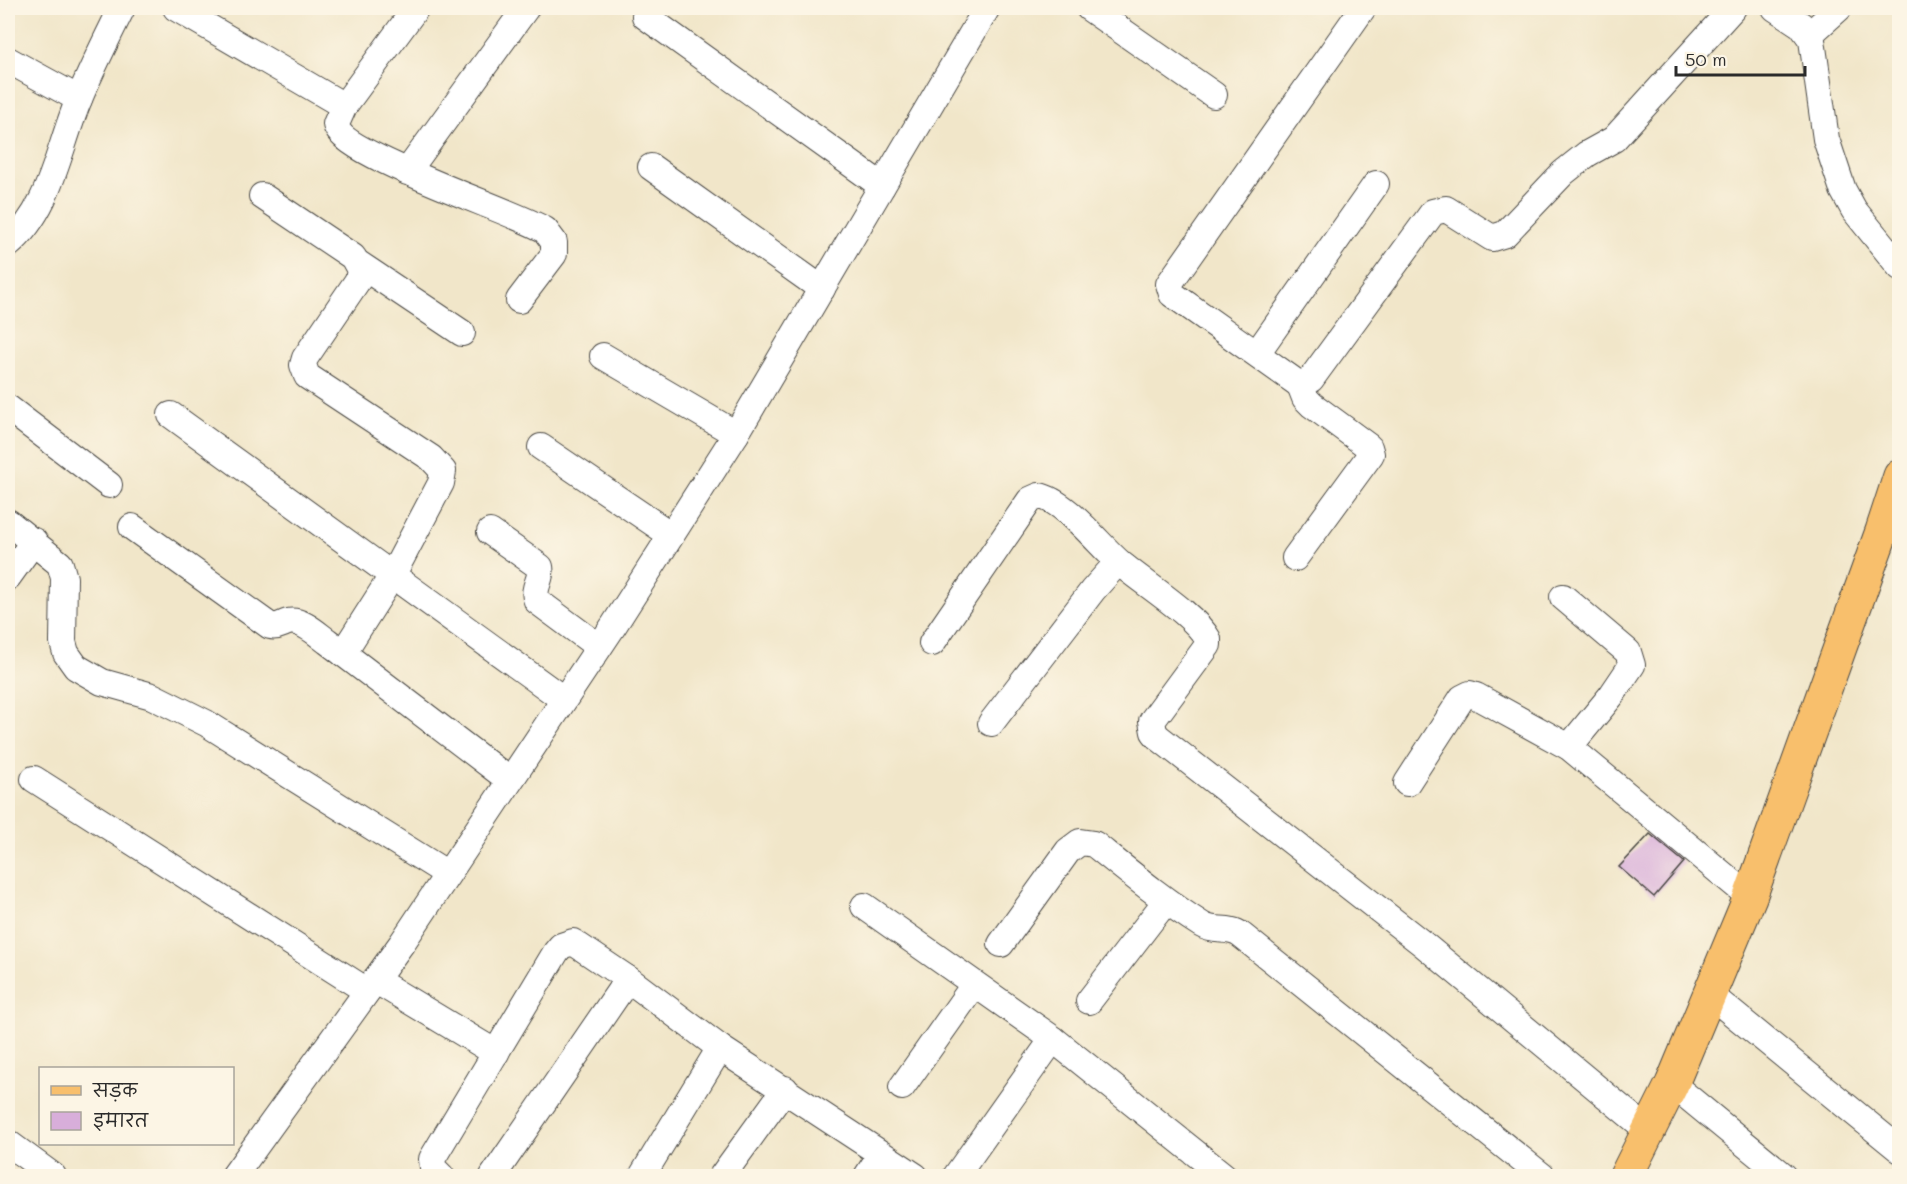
<svg xmlns="http://www.w3.org/2000/svg" width="1907" height="1184" font-family="Mali,'Playpen Sans Deva',sans-serif">
  <rect width="100%" height="100%" fill="#fcf5e5"/>
  <filter id="ink" filterUnits="userSpaceOnUse"><feTurbulence type="fractalNoise" baseFrequency=".0167" numOctaves="2"/><feDisplacementMap in="SourceGraphic" scale="12" xChannelSelector="R" yChannelSelector="G"/><feConvolveMatrix kernelMatrix="1 2 1 2 8 2 1 2 1" color-interpolation-filters="sRGB"/></filter>
  <filter id="wash" filterUnits="userSpaceOnUse"><feTurbulence type="fractalNoise" baseFrequency=".008" numOctaves="4" result="noise"/><feDisplacementMap in="SourceGraphic" scale="24" xChannelSelector="R" yChannelSelector="G"/><feGaussianBlur stdDeviation="1.35" result="paint"/><feColorMatrix in="noise" values="0 0 0 0 0 0 0 0 0 0 0 0 0 0 0 0 0 1.4 0 .05"/><feComposite in="paint" operator="in"/></filter>
  <g filter="url(#wash)">
    <rect width="100%" height="100%" fill="#f1e6c9"/>
    <g id="blocks">
      <!-- building -->
      <path fill="#d8aeda" d="M 1650,834 L 1684,862 L 1654,897 L 1619,867 Z"/>
    </g>
  </g>
  <g filter="url(#ink)">
    <use href="#blocks" fill-opacity="0" stroke="#494743" stroke-width="1.5"/>
    <g fill="none" stroke-linecap="round" stroke-linejoin="round">
      <!-- minor casing -->
      <g stroke="#494743" stroke-width="28">
        <g id="minor">
          <path d="M 176,8 L 344,106 L 336,124 C 338,154 514,211 545,230 L 554,242 L 554,254 L 519,300"/>
          <path d="M 1089,8 L 1214,95"/>
          <path d="M 1363,8 L 1169,284 L 1172,294 L 1300,385 L 1311,379 L 1433,212 L 1446,209 L 1492,238 L 1505,234 L 1563,173 L 1587,154 L 1614,139 L 1733,8"/>
          <path d="M 1775,8 L 1801,25 L 1812,40 L 1826,139 L 1843,190 L 1854,210 L 1900,267"/>
          <path d="M 645,16 L 882,186"/>
          <path d="M 1809,35 L 1839,8"/>
          <path d="M 8,60 L 79,99"/>
          <path d="M 344,106 L 416,8"/>
          <path d="M 651,167 L 822,289"/>
          <path d="M 407,172 L 526,8"/>
          <path d="M 262,196 L 353,257 L 360,270 L 358,280 L 305,358 L 303,365 L 307,376 L 431,458 L 443,471 L 441,483 L 392,576 L 343,653"/>
          <path d="M 8,245 C 51,209 58,149 79,99 C 92,68 107,38 122,8"/>
          <path d="M 356,262 L 462,333"/>
          <path d="M 1257,353 L 1376,184"/>
          <path d="M 603,356 L 736,434"/>
          <path d="M 8,408 L 109,485"/>
          <path d="M 171,415 L 563,699"/>
          <path d="M 541,447 L 671,535"/>
          <path d="M 8,522 L 60,564 L 64,578 L 63,642 L 66,653 L 76,667 L 102,682 L 152,696 L 206,723 L 446,873"/>
          <path d="M 132,527 L 270,626 C 278,628 281,624 288,622 C 302,619 317,634 327,641 L 508,779"/>
          <path d="M 490,532 L 540,567 C 543,579 531,588 537,601 L 599,647"/>
          <path d="M 1295,558 L 1371,454 L 1369,447 L 1312,405 L 1305,398 L 1300,385"/>
          <path d="M 8,577 L 34,541"/>
          <path d="M 1563,597 L 1628,652 L 1632,665 L 1611,696 L 1569,747"/>
          <path d="M 932,643 L 1030,500 L 1039,496 C 1065,500 1100,546 1120,563 C 1143,583 1194,614 1208,639 L 1208,645 L 1152,721 L 1154,732 L 1158,737 L 1423,944 L 1650,1132"/>
          <path d="M 991,723 L 1093,590 L 1118,562"/>
          <path d="M 34,779 L 367,991"/>
          <path d="M 1407,783 L 1462,698 L 1470,694 L 1476,696 L 1569,747 L 1750,897"/>
          <path d="M 864,906 L 1053,1039 L 1224,1176"/>
          <path d="M 1001,944 L 1068,851 L 1080,842 L 1094,844 C 1129,872 1164,901 1202,925 C 1215,933 1229,926 1241,935 L 1542,1176"/>
          <path d="M 375,980 L 496,1053"/>
          <path d="M 1709,994 L 1900,1150"/>
          <path d="M 1089,1001 L 1166,901"/>
          <path d="M 1672,1084 L 1784,1176"/>
          <path d="M 902,1087 L 974,985"/>
          <path d="M 8,1143 L 53,1176"/>
          <path d="M 234,1176 L 402,943 L 614,625 L 736,434 L 987,8"/>
          <path d="M 441,1176 L 433,1168 L 432,1159 L 556,952 L 561,946 L 573,942 L 628,979 L 720,1048 L 915,1176"/>
          <path d="M 493,1176 L 628,979"/>
          <path d="M 642,1176 L 720,1048"/>
          <path d="M 722,1176 L 785,1089"/>
          <path d="M 867,1176 L 880,1156"/>
          <path d="M 956,1176 L 1053,1039"/>
        </g>
      </g>
      <!-- major casing -->
      <g stroke="#494743" stroke-width="35">
        <path id="major" d="M 1626,1176 L 1672,1084 L 1750,897 L 1882,531 L 1900,476"/>
      </g>
      <!-- minor -->
      <use href="#minor" stroke="#fff" stroke-width="26"/>
      <!-- major -->
      <use href="#major" stroke="#f8bf6c" stroke-width="33"/>
    </g>
  </g>
  <!-- margin -->
  <rect width="1907" height="1184" fill="none" stroke="#fcf5e5" stroke-width="30"/>
  <!-- legend -->
  <rect x="39" y="1067" width="195" height="78" fill="#fcf5e5" stroke="#a8a49b" stroke-width="1.5"/>
  <rect x="51" y="1086" width="30" height="9" fill="#f8bf6c" stroke="#a8a49b" stroke-width="1.5"/>
  <text x="93" y="1097" font-size="18" fill="#2b2b2b">सड़क</text>
  <rect x="51" y="1112" width="30" height="18" fill="#d8aeda" stroke="#a8a49b" stroke-width="1.5"/>
  <text x="93" y="1127" font-size="18" fill="#2b2b2b">इमारत</text>
  <!-- scale -->
  <path d="M1676 66v9h129v-9" fill="none" stroke="#2b2b2b" stroke-width="3"/>
  <text x="1685" y="66" font-size="18" fill="#2b2b2b" stroke="#fcf5e5" stroke-width="4.5" paint-order="stroke">50 m</text>
</svg>
